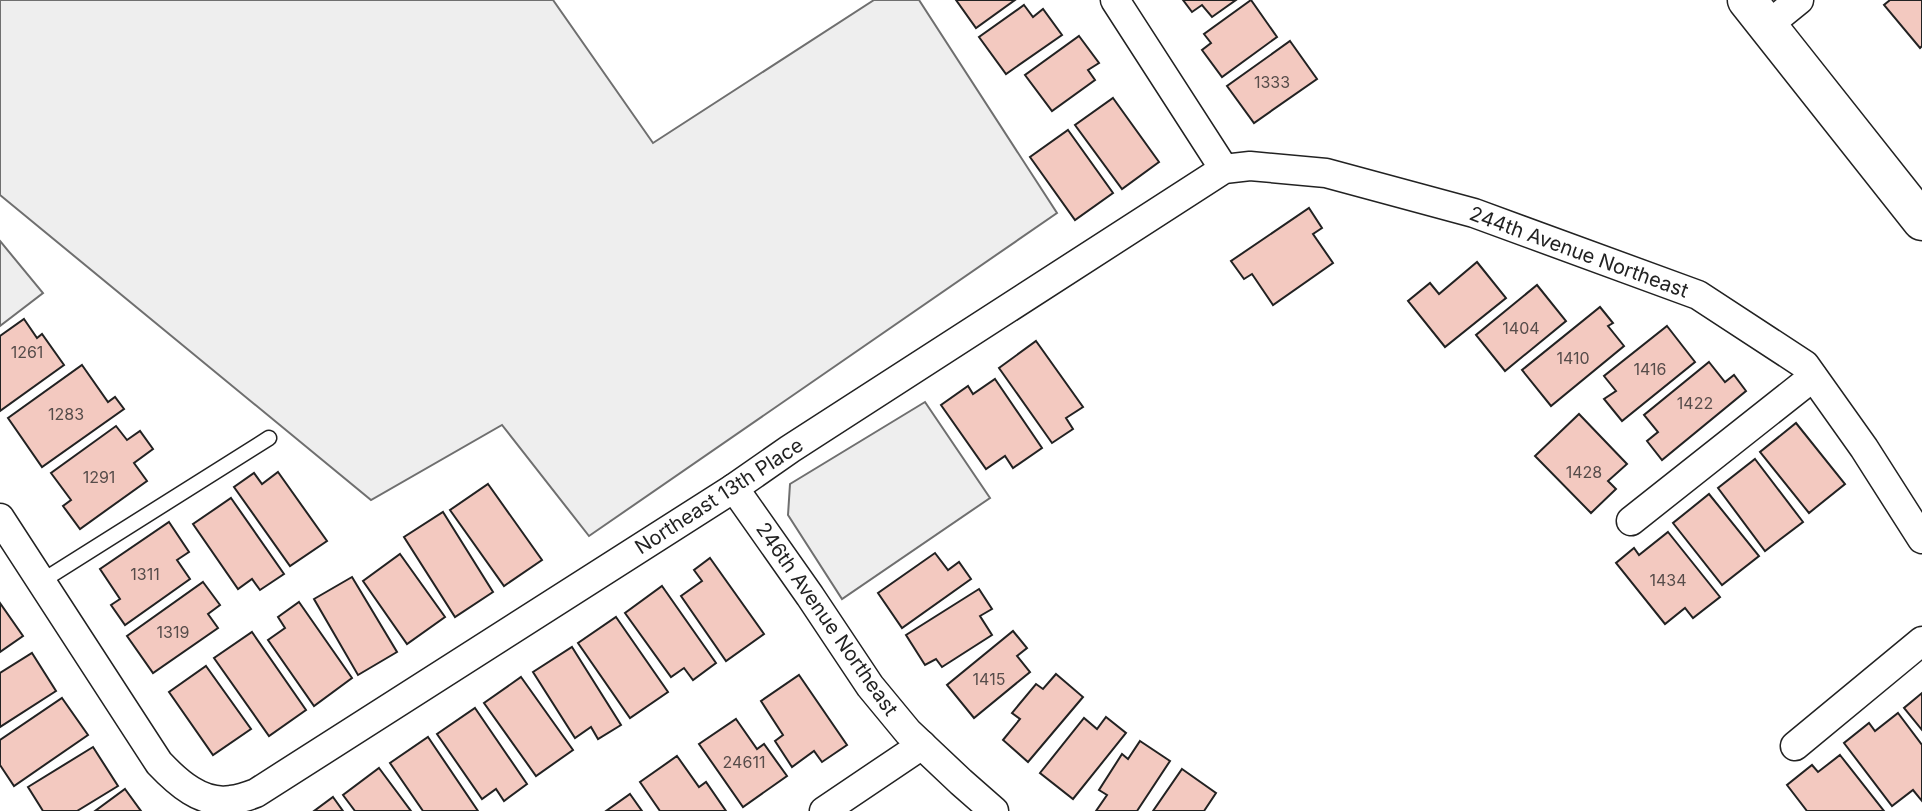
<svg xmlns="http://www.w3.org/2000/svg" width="1922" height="811" font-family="Inter,sans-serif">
  <rect width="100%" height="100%" fill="#fff"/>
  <!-- green -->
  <g fill="#eee" stroke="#6f6f6f" stroke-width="2">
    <path d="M 0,0 L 553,0 L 653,143 L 874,0 L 919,0 L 1057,213 L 589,536 L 502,425 L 371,500 L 0,195 Z"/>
    <path d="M 0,241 L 43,293 L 0,326 Z"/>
    <path d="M 925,402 L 990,498 L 842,599 L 788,515 L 790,484 Z"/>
  </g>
  <!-- building -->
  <g fill="#f3c9c0" stroke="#222" stroke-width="2">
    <path d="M 956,0 L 1015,0 L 976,28 Z"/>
    <path d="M 1183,0 L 1236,0 L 1212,17 L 1202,5 L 1192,12 Z"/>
    <path d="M 1251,0 L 1277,37 L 1222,77 L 1202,50 L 1211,43 L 1204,34 Z"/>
    <path d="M 1890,0 L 1922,0 L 1922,46 L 1920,48 L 1884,5 Z"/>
    <path d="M 1024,5 L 1033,17 L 1043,9 L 1062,35 L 1006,74 L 979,37 Z"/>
    <path d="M 1079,36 L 1099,63 L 1088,70 L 1095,80 L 1052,111 L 1025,75 Z"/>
    <path d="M 1290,41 L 1317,79 L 1254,123 L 1227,86 Z"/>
    <path d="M 1113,98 L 1159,162 L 1122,189 L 1075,125 Z"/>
    <path d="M 1068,130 L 1113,193 L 1075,220 L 1030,157 Z"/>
    <path d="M 1309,208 L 1322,228 L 1313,234 L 1333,263 L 1273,305 L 1252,274 L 1244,279 L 1231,261 Z"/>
    <path d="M 1477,262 L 1506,298 L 1445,347 L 1408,301 L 1430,283 L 1439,294 Z"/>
    <path d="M 1537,285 L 1566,321 L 1505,371 L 1476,335 Z"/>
    <path d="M 1600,307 L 1613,323 L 1608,326 L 1624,346 L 1551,406 L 1522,370 Z"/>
    <path d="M 24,319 L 37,338 L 42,334 L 64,365 L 0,411 L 0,336 Z"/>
    <path d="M 1667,326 L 1695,362 L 1622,421 L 1604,399 L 1616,391 L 1604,376 Z"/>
    <path d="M 1036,341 L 1083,407 L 1066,418 L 1073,429 L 1052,443 L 999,368 Z"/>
    <path d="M 1709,362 L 1725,382 L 1734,375 L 1746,391 L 1662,460 L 1647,441 L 1658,432 L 1644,415 Z"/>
    <path d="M 82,365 L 108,402 L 115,397 L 124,409 L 42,467 L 8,418 Z"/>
    <path d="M 995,379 L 1042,448 L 1013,468 L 1005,456 L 986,469 L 941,405 L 968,386 L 973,394 Z"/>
    <path d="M 1579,414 L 1627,464 L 1608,481 L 1616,489 L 1591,513 L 1535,456 Z"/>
    <path d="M 1796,423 L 1845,484 L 1809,513 L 1760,452 Z"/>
    <path d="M 116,426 L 127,440 L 140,431 L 153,449 L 134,463 L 147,481 L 80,529 L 63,506 L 71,500 L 51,473 Z"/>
    <path d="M 1755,459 L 1803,522 L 1765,551 L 1718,488 Z"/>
    <path d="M 278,472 L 327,541 L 290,566 L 234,487 L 254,473 L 262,484 Z"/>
    <path d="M 488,484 L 542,560 L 504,586 L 450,510 Z"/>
    <path d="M 1709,494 L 1759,556 L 1722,585 L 1673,523 Z"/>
    <path d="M 231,498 L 284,574 L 260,590 L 252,579 L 238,589 L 193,524 Z"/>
    <path d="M 443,512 L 493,592 L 455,617 L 404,537 Z"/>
    <path d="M 169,522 L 189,552 L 177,560 L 190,579 L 125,625 L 111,605 L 120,599 L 100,569 Z"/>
    <path d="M 1668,532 L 1720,597 L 1693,618 L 1685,608 L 1665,624 L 1616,563 L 1634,548 L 1639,555 Z"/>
    <path d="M 935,553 L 948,570 L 959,562 L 971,579 L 902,628 L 878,593 Z"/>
    <path d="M 400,554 L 445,617 L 407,644 L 363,581 Z"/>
    <path d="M 710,558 L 764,634 L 726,661 L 681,596 L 702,581 L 694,570 Z"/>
    <path d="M 352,577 L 397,652 L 358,675 L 314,599 Z"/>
    <path d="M 203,582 L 220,605 L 208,614 L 218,628 L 153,673 L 127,636 Z"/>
    <path d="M 662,586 L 716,663 L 693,680 L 684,668 L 671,677 L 625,613 Z"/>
    <path d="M 979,589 L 992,609 L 980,616 L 992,635 L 942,667 L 936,659 L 925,665 L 906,635 Z"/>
    <path d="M 299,602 L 352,678 L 314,706 L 268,640 L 285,628 L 278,617 Z"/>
    <path d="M 0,603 L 23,636 L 0,652 Z"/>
    <path d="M 616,617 L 668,692 L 630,718 L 578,643 Z"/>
    <path d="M 1013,631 L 1027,648 L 1017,656 L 1030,672 L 974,718 L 947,685 Z"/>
    <path d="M 252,632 L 306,710 L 269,736 L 214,658 Z"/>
    <path d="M 572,647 L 621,725 L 598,739 L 591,727 L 575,738 L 533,672 Z"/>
    <path d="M 32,653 L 56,691 L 0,727 L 0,673 Z"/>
    <path d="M 206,666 L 251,729 L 213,755 L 169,692 Z"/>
    <path d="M 1056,674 L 1083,697 L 1028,762 L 1003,740 L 1020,719 L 1012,713 L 1036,684 L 1043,689 Z"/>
    <path d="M 799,675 L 847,745 L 822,762 L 814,751 L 792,767 L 775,741 L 783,735 L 761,701 Z"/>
    <path d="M 521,677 L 573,750 L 536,776 L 484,703 Z"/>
    <path d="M 1922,693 L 1922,730 L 1904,708 Z"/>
    <path d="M 62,698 L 88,735 L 14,786 L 0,765 L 0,740 Z"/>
    <path d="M 475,708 L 527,784 L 504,801 L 496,789 L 482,799 L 437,734 Z"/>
    <path d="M 1898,713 L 1922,745 L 1922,801 L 1913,790 L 1892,806 L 1844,743 L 1869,723 L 1875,731 Z"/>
    <path d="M 1106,717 L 1126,733 L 1073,799 L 1040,773 L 1084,718 L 1097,729 Z"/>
    <path d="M 736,719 L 757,749 L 764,744 L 787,776 L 743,807 L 699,744 Z"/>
    <path d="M 428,737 L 478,811 L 423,811 L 390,763 Z"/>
    <path d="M 1140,741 L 1170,761 L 1137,811 L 1096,811 L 1107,795 L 1099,790 L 1122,754 L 1128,759 Z"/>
    <path d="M 93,747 L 118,786 L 77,811 L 43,811 L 28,787 Z"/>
    <path d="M 1840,755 L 1884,811 L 1807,811 L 1787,785 L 1812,765 L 1818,772 Z"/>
    <path d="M 677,756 L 699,787 L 706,782 L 726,811 L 660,811 L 640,782 Z"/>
    <path d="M 379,768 L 411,811 L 355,811 L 343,795 Z"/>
    <path d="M 1182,769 L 1216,793 L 1204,811 L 1153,811 Z"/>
    <path d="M 125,789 L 141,811 L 95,811 Z"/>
    <path d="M 630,794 L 642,811 L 606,811 Z"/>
    <path d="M 333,797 L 343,811 L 314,811 Z"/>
  </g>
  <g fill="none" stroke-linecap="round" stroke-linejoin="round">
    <!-- lane casing -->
    <g stroke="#222" stroke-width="17">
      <path id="lane" d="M 42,581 L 269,438"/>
    </g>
    <!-- street casing -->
    <g stroke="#222" stroke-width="31">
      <g id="street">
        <path d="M 1115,0 L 1224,169"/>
        <path d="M 1767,26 L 1799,0"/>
        <path d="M 734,488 L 810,596 L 870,686 L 908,732 L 961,782 L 994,811"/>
        <path d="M 0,518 L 159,763 C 177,782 202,805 231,800 C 240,799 248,796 256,793 L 734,488 L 790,449 L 1224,169 L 1250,166 L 1326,173 L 1474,213 L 1698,295 L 1805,365 L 1864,448 L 1922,539"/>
        <path d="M 1631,521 L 1813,377"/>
        <path d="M 1795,746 L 1922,641"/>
        <path d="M 824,811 L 922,745"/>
      </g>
    </g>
    <!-- secondary casing -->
    <g stroke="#222" stroke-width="41">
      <path id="secondary" d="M 1747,0 L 1922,221"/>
    </g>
    <!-- lane -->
    <use href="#lane" stroke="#fff" stroke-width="14"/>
    <!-- street -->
    <use href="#street" stroke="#fff" stroke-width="28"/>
    <!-- secondary -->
    <use href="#secondary" stroke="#fff" stroke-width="38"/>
  </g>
  <g text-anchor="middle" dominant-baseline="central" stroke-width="6" stroke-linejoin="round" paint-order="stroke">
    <!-- number labels -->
    <g font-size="16" fill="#564c4a">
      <text x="1272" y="82">1333</text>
      <text x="1521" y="328">1404</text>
      <text x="27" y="352">1261</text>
      <text x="1573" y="358">1410</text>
      <text x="1650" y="369">1416</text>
      <text x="1695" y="403">1422</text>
      <text x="66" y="414">1283</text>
      <text x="1584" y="472">1428</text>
      <text x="99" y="477">1291</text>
      <text x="145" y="574">1311</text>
      <text x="1668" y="580">1434</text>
      <text x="173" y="632">1319</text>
      <text x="989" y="679">1415</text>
      <text x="744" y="762">24611</text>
    </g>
    <!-- street labels -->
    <g font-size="20" fill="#222" stroke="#fff">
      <text transform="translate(1579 252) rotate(20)">244th Avenue Northeast</text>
      <text transform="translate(719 496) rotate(-33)">Northeast 13th Place</text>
      <text transform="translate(827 619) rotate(55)">246th Avenue Northeast</text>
    </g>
  </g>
</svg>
